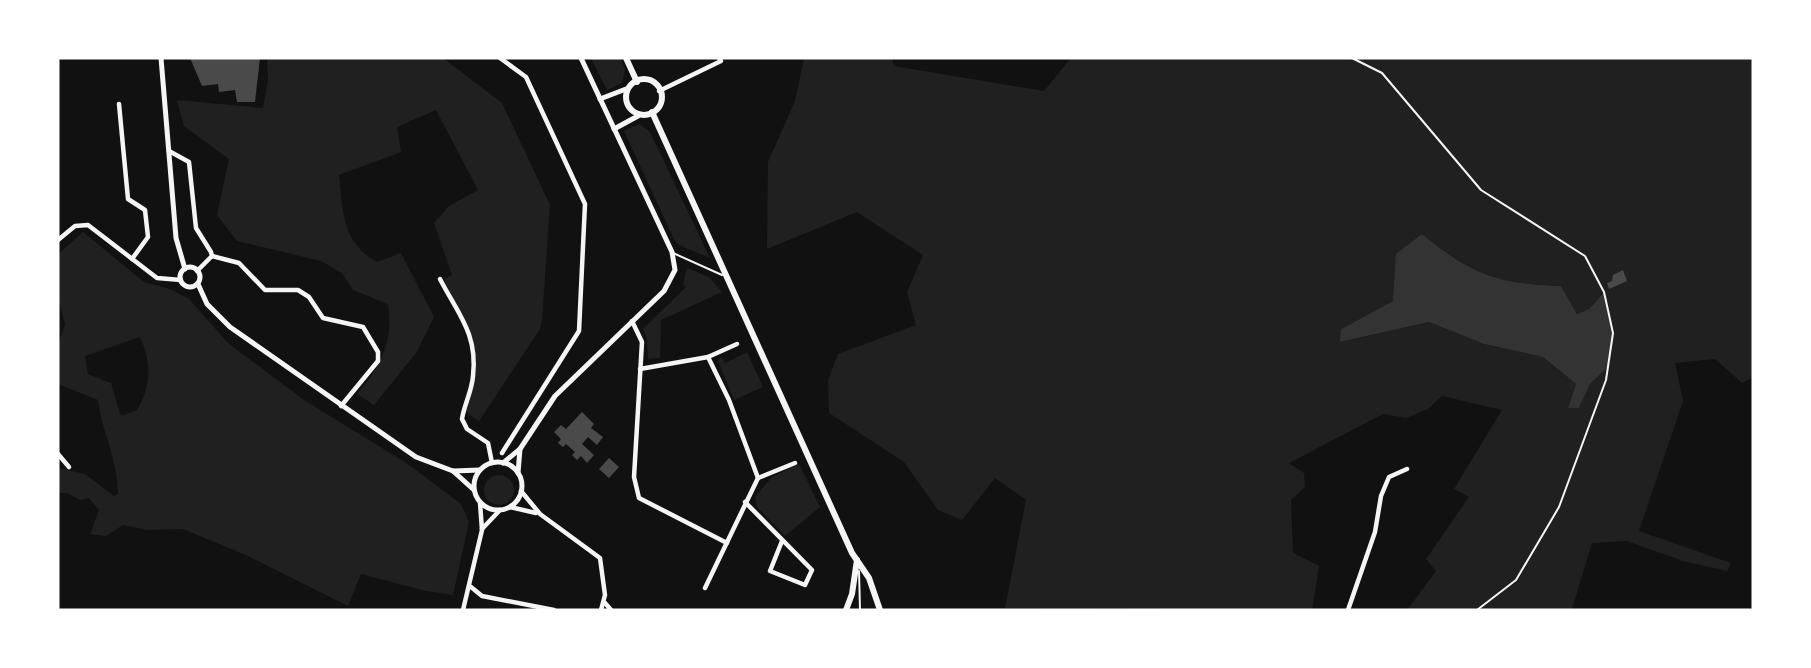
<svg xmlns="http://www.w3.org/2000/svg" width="1811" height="668" font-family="'Source Sans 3',sans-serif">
  <rect width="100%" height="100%" fill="#111"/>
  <!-- green -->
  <g fill="#202020" fill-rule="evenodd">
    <path d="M 267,58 L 443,58 L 502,103 L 550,205 L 542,320 L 540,329 L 479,421 L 466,412 C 467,394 476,375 475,357 C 475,326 454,306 444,279 L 452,275 L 434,223 L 449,206 L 478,190 L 436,110 L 397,127 L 401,152 L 339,175 C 343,211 342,243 377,262 L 401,253 L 434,317 L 416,353 L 374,405 L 357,394 C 381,367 394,340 388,304 L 353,290 L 342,273 L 321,261 L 237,241 L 217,215 L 229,159 L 184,126 L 177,100 L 263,108 L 268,80 Z"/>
    <path d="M 591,58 L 620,58 L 625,69 L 622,83 L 607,90 Z"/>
    <path d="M 804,58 L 892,58 L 894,66 L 1044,91 L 1071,58 L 1753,58 L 1753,377 L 1742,383 L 1715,359 L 1675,363 L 1683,401 L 1639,531 L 1731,563 L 1727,571 L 1686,562 L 1627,541 L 1592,543 L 1572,609 L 1407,610 L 1436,571 L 1426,559 L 1469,497 L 1454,489 L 1502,410 L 1442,396 L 1428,409 L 1406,418 L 1383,414 L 1289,463 L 1304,473 L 1305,487 L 1291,500 L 1293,553 L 1319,566 L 1312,610 L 1005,608 L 1026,500 L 995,478 L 962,520 L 938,510 L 904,462 L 829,413 L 828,380 L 838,354 L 916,325 L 907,292 L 923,255 L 857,212 L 767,249 L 768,162 L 795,101 ZM 1422,234 C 1473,274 1496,284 1561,286 L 1577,314 L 1589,309 L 1603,292 L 1608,367 L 1590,384 L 1579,408 L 1568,408 L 1576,384 L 1543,357 L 1484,344 L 1429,322 L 1341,342 L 1341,329 L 1393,301 Z"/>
    <path d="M 639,124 L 650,132 L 710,258 L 679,245 L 674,239 L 624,131 Z"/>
    <path d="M 83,232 L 144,282 L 170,289 L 189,299 L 228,343 L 304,400 L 408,464 L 461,504 L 469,522 L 453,595 L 426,591 L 361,574 L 348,606 L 248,556 L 183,529 L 147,530 L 123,525 L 106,536 L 90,534 L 99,510 L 89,498 L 80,500 L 67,493 L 58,493 L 58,468 L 85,474 L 114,496 L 118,494 C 118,460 102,432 98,400 L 58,384 L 58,345 L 65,324 L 58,298 L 58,254 ZM 140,337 C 151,361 152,386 137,410 L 123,415 L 120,414 L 111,383 L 88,374 L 85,356 Z"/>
    <path d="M 687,268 L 709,277 L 722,292 L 661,320 L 660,358 L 648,359 L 647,339 L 643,329 L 686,287 L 683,284 Z"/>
    <path d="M 747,352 L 763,387 L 734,400 L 718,361 L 721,357 L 725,363 Z"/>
    <path d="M 799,464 L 820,507 L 785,536 L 757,507 L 755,497 L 772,477 Z"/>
    <circle cx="499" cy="490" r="15"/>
  </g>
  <!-- water -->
  <path fill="#333" d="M 1422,234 C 1472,274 1496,284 1561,286 L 1577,314 L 1589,309 L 1604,292 L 1613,333 L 1608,367 L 1590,384 L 1579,408 L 1568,408 L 1576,384 L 1543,357 L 1484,344 L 1429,322 L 1340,342 L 1341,329 L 1393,301 L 1396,254 Z"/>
  <!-- building -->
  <g fill="#4a4a4a">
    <path d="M 190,58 L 260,58 L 255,102 L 237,102 L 235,90 L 219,92 L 218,84 L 202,86 Z"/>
    <path d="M 1623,270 L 1627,281 L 1609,289 L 1607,283 L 1612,281 L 1613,275 Z"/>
    <path d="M 582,412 L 594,424 L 591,428 L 603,437 L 597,445 L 588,437 L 582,444 L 594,455 L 587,463 L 581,456 L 577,460 L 572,455 L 575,452 L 566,444 L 563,447 L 558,443 L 561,439 L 554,432 L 561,425 L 566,429 Z"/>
    <path d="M 609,458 L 619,467 L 609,478 L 599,469 Z"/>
  </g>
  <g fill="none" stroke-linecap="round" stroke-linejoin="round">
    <!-- service -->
    <g stroke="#f5f5f5" stroke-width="2">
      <path d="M 1352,58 L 1382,73 L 1481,190 L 1585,256 L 1604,292 L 1613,333 L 1606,380 L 1559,507 L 1516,580 L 1477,610"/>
      <path d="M 673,253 L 722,275"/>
      <path d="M 859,571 L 860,610"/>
    </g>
    <!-- minor -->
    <g stroke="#f5f5f5" stroke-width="4.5">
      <path d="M 500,58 L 526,77 L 585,204 L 579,331 L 502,453"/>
      <path d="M 659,91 L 721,61 L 719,58"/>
      <path d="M 119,104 L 128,199 L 145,210 L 148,237 L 132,259"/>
      <path d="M 169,151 L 189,162 L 196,228 L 211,252 L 212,256 L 197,271"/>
      <path d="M 58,240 L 75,226 L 88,225 L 157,278 L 181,280"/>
      <path d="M 212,256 L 239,263 L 265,290 L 298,290 L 309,297 L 323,318 L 363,327 L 378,352 L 378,361 L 341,406"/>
      <path d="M 440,279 C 458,314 478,334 473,376 C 472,391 464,405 462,419 L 467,429 L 488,443 L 492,463"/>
      <path d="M 632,321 L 642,342 L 634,477 L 639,498 L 727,543"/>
      <path d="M 640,369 L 708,357 L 737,344"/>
      <path d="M 58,454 L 69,467"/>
      <path d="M 758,478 L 795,463"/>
      <path d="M 521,491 L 540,514 L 600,558 L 605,595 L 601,610"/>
      <path d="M 745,502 L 812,570 L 805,585 L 770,571 L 782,541"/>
      <path d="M 510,507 L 536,513"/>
      <path d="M 482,529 L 500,510"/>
      <path d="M 471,587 L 482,596 L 554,610"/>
      <path d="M 705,588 L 758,478 L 729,400 L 708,357"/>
      <path d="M 605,603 L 611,610"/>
      <path d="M 463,610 L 482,530 L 480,503"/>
      <path d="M 1348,610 L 1375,532 L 1381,496 L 1389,477 L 1407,469"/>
    </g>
    <!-- tertiary -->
    <g stroke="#f5f5f5" stroke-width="5">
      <path d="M 161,58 L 176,238 L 185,269"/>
      <path d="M 600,99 L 626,89"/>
      <path d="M 614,129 L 638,116"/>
      <circle cx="190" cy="277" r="10"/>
      <path d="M 198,284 L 207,304 L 230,327 L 416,457 L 453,471 L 480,470"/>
      <circle cx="498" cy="486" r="24"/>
      <path d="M 503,463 L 520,449 L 555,396 L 664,291 L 675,270 L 672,252 L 581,58"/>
      <path d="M 453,471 L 474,490"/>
      <path d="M 518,473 L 520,449"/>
    </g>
    <!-- primary -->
    <g stroke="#f5f5f5" stroke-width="6">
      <path d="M 626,58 L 637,82"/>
      <circle cx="644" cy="97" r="18"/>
      <path d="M 652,112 L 852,553 L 869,578 L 880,610"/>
      <path d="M 846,610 L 852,594 L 857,560"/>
    </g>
  </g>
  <!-- border -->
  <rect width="1811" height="668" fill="none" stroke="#ffffff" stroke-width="119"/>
</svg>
